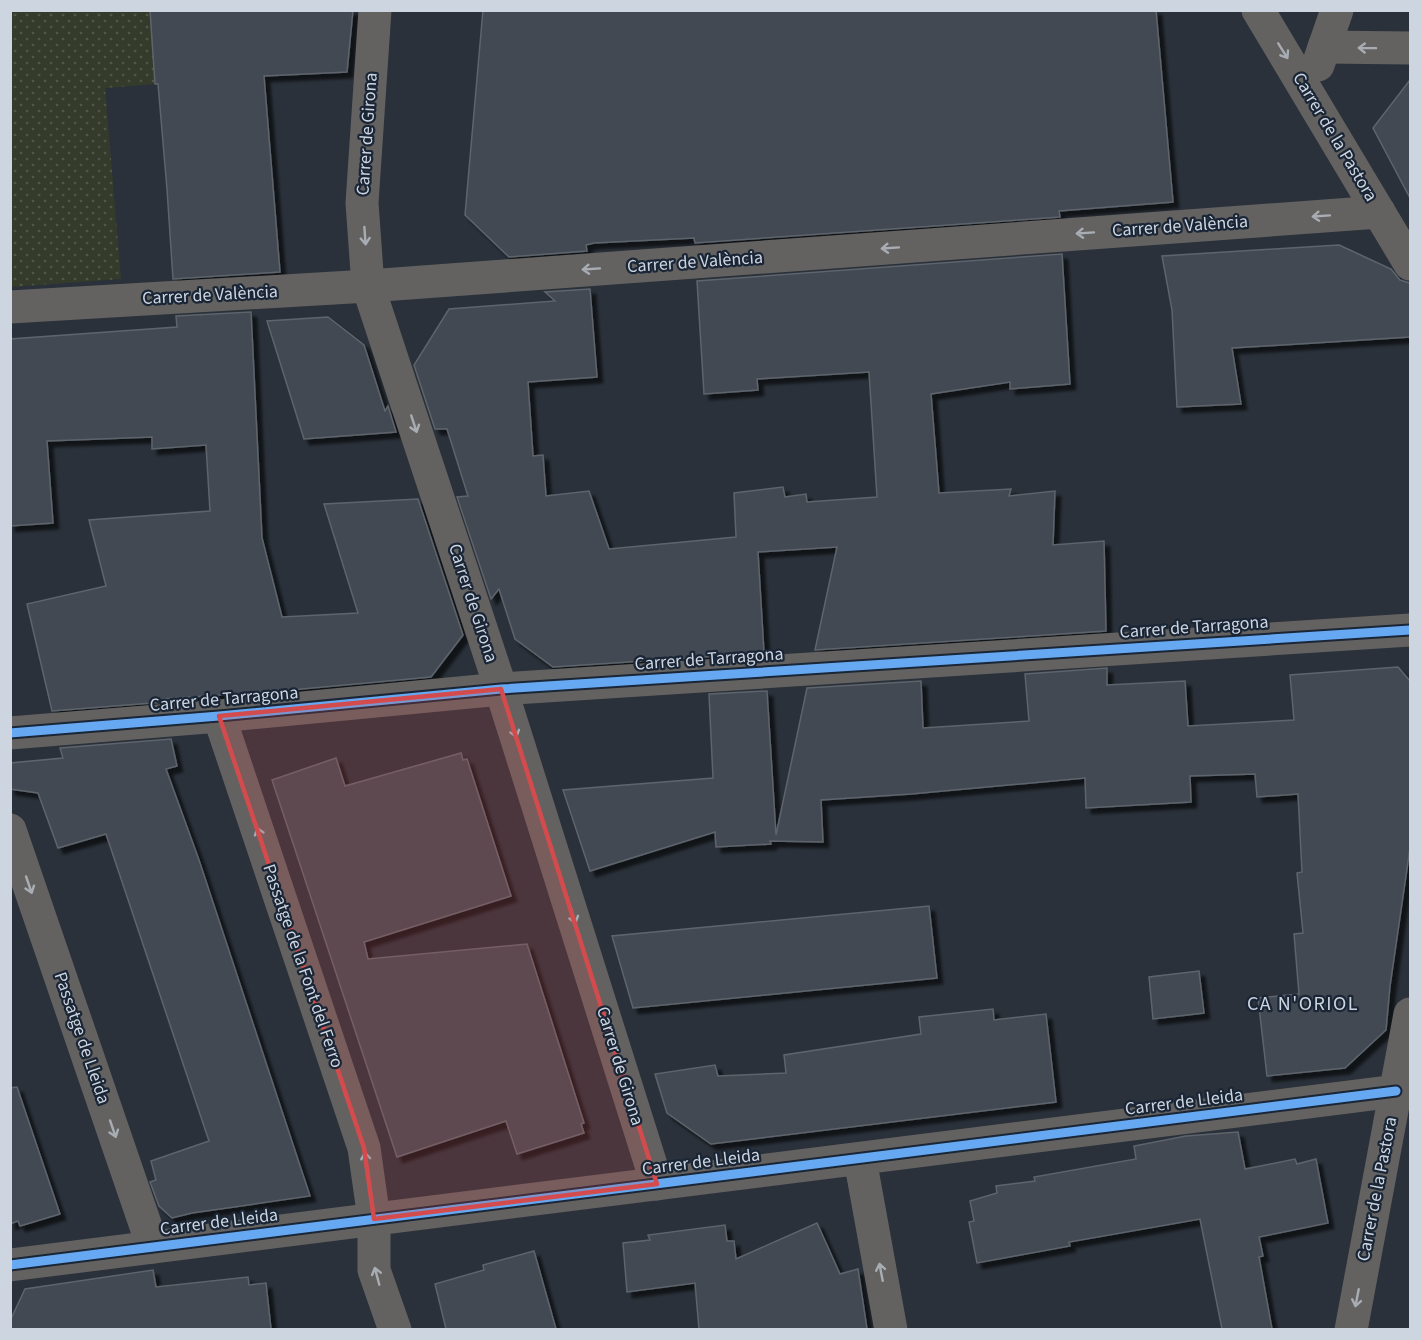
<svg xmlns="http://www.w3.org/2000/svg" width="1421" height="1340" font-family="'Source Sans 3',sans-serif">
  <defs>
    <pattern id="grass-dots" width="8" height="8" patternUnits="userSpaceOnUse" patternTransform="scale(1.5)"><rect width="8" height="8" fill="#343b2a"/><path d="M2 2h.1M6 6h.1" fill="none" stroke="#505649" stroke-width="1.8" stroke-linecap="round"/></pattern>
    <filter id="shadow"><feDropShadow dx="5.5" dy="5.5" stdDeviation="1.5" flood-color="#0009"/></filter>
  </defs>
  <rect width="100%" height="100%" fill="#2a313a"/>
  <!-- grass -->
  <path fill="url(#grass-dots)" d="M 11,10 L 150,11 L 155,84 L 105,88 L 121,279 L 11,287 Z"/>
  <!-- building -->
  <g fill="#424952" stroke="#5e646c" stroke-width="1.5" filter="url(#shadow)">
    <path d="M 150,10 L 353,10 L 347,72 L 264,76 L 280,272 L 173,279 L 167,189 L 158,84 L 155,84 Z"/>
    <path d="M 483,10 L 1156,10 L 1173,202 L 1059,211 L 1060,217 L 695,243 L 694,238 L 594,243 L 586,245 L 587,251 L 509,257 L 465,215 Z"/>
    <path d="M 1410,80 L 1410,198 L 1373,128 Z"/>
    <path d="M 1339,245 L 1391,269 L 1400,280 L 1410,283 L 1410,337 L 1232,348 L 1241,404 L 1177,407 L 1172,310 L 1162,256 Z"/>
    <path d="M 1062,254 L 1070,384 L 1010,389 L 1010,382 L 931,394 L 939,493 L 1011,489 L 1009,496 L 1055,491 L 1053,545 L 1104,541 L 1106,631 L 815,650 L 837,547 L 758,552 L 764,653 L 553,667 L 515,639 L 499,589 L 491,599 L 457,497 L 468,496 L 447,429 L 435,429 L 414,365 L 449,309 L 555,301 L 545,292 L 590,289 L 597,377 L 528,382 L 533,456 L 543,455 L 546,496 L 589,491 L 609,549 L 736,537 L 734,493 L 783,487 L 785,497 L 806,494 L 807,502 L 877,497 L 869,372 L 757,379 L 758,390 L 704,394 L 697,281 Z"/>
    <path d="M 251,312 L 262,538 L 282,617 L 358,613 L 324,504 L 418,499 L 463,635 L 431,677 L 280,691 L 163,699 L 164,702 L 52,711 L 27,604 L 106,586 L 89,520 L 210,511 L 206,445 L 152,449 L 152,437 L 47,441 L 53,523 L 10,526 L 10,339 L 177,327 L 176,316 Z"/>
    <path d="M 328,317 L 364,345 L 385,411 L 388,406 L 396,432 L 304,439 L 267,321 Z"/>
    <path d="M 1398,667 L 1410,681 L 1410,848 L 1390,986 L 1386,1030 L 1345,1068 L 1267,1076 L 1258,998 L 1299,994 L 1294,934 L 1303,933 L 1297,873 L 1302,872 L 1298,794 L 1257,797 L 1255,774 L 1190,776 L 1191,802 L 1086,808 L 1085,778 L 911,794 L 821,800 L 823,842 L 770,841 L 771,844 L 716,847 L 715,832 L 590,871 L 563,790 L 713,778 L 709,694 L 767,691 L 776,835 L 807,688 L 921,681 L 923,728 L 1029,721 L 1025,674 L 1107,668 L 1107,685 L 1185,681 L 1188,726 L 1294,720 L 1290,675 Z"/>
    <path d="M 171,739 L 177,766 L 166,769 L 199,860 L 310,1196 L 192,1213 L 172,1218 L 159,1206 L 150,1182 L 156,1180 L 151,1161 L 209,1141 L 106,834 L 58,848 L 38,793 L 10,789 L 10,763 L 63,758 L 60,748 Z"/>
    <path d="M 461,753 L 463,760 L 467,759 L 511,896 L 364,942 L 368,959 L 527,944 L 584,1123 L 581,1124 L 584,1133 L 517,1154 L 506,1121 L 397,1157 L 272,780 L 336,758 L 345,786 Z"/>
    <path d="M 929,906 L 937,978 L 633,1008 L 612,936 Z"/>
    <path d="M 1199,971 L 1204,1013 L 1153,1019 L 1149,977 Z"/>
    <path d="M 993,1009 L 994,1020 L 1046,1014 L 1056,1102 L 711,1144 L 667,1113 L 655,1074 L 715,1065 L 718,1076 L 786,1073 L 784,1055 L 921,1034 L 919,1017 Z"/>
    <path d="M 17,1087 L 60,1214 L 20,1226 L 18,1221 L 10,1224 L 10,1088 Z"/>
    <path d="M 1238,1132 L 1245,1169 L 1295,1159 L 1297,1164 L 1316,1159 L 1328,1223 L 1259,1237 L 1263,1256 L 1259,1257 L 1272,1329 L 1222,1329 L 1200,1219 L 1069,1242 L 1070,1246 L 977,1263 L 969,1222 L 974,1221 L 970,1201 L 997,1193 L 996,1186 L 1035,1181 L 1034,1177 L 1136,1159 L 1134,1146 L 1186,1136 Z"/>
    <path d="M 817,1223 L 840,1274 L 858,1269 L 867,1329 L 699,1329 L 695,1283 L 627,1292 L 623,1243 L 650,1240 L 648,1235 L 725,1225 L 727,1241 L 734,1241 L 736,1259 Z"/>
    <path d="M 534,1251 L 556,1329 L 446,1329 L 435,1284 L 484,1270 L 483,1265 Z"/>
    <path d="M 153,1270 L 156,1287 L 248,1277 L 249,1285 L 266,1283 L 271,1329 L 10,1329 L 10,1321 L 25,1289 Z"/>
  </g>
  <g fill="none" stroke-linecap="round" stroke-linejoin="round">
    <!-- street -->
    <g stroke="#636261" stroke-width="33">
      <path d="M 375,10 L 362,203 L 368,286 L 501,689 L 657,1184"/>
      <path d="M 1258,10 L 1410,264"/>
      <path d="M 1324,47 L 1410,48"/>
      <path d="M 1318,65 L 1337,10"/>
      <path d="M 10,307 L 368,286 L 1379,212"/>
      <path d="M 219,716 L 364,1148 L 374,1219 L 374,1270 L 395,1330"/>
      <path d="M 10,733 L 219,716 L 501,689 L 1410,630"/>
      <path d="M 10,830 L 153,1247"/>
      <path d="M 860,1159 L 891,1330"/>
      <path d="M 10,1265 L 1396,1091"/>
      <path d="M 1351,1330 L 1410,1014"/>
    </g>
    <!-- cycleway casing -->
    <g stroke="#1a2636" stroke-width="13">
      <g id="cycleway">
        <path d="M 10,733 L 219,716 L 501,689 L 1410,630"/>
        <path d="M 10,1265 L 1396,1091"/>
      </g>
    </g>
    <!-- cycleway -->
    <use href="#cycleway" stroke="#66a8f1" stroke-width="9"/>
  </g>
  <!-- one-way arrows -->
  <defs><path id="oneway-shaft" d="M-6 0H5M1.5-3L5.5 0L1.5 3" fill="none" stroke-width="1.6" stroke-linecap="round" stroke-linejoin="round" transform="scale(1.5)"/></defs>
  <g stroke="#a8adb4">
    <use href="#oneway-shaft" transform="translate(1367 48) rotate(-179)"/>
    <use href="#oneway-shaft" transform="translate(1283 51) rotate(58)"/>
    <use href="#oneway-shaft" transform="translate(1321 216) rotate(176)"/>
    <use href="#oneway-shaft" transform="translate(1085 233) rotate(176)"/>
    <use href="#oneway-shaft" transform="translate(365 236) rotate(86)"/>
    <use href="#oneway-shaft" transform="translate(890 248) rotate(176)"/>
    <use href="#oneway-shaft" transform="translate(591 269) rotate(176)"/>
    <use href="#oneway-shaft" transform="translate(414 424) rotate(72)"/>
    <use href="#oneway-shaft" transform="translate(514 729) rotate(73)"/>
    <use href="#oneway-shaft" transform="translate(260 836) rotate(-109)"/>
    <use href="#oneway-shaft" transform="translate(29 885) rotate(71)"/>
    <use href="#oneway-shaft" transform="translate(573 915) rotate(73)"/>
    <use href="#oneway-shaft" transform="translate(113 1129) rotate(71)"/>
    <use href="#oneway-shaft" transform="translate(366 1161) rotate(-97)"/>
    <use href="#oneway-shaft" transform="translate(881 1272) rotate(-101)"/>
    <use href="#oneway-shaft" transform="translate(377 1276) rotate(-105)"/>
    <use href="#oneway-shaft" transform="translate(1357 1298) rotate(101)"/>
  </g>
  <!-- marked area -->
  <path fill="#d44b4d" fill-opacity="0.2" stroke="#d44b4d" stroke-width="4.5" stroke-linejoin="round" d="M 501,689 L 657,1184 L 374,1219 L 364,1148 L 219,716 Z"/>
  <g text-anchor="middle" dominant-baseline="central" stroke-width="4.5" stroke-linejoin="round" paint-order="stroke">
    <!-- street labels -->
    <g font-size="18" fill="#cdd5e0" stroke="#1a2636">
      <text transform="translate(367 134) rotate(-86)">Carrer de Girona</text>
      <text transform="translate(1335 137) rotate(59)">Carrer de la Pastora</text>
      <text transform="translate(1180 226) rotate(-4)">Carrer de València</text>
      <text transform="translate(695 262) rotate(-4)">Carrer de València</text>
      <text transform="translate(210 295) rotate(-3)">Carrer de València</text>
      <text transform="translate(473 603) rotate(72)">Carrer de Girona</text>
      <text transform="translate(1194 627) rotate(-4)">Carrer de Tarragona</text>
      <text transform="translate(709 659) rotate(-4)">Carrer de Tarragona</text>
      <text transform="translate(224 699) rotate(-5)">Carrer de Tarragona</text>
      <text transform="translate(303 966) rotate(71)">Passatge de la Font del Ferro</text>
      <text transform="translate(82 1038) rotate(71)">Passatge de Lleida</text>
      <text transform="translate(620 1066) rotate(73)">Carrer de Girona</text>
      <text transform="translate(1184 1102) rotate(-7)">Carrer de Lleida</text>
      <text transform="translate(701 1162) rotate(-7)">Carrer de Lleida</text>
      <text transform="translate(1377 1189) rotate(-79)">Carrer de la Pastora</text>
      <text transform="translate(219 1222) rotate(-7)">Carrer de Lleida</text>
    </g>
    <!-- neighbourhood labels -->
    <g font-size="20" letter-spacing="1.5" fill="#cdd5e0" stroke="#1a2636">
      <text x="1303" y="1004">CA N'ORIOL</text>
    </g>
  </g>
  <!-- border -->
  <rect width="1421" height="1340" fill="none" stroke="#cdd5e0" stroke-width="24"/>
</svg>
